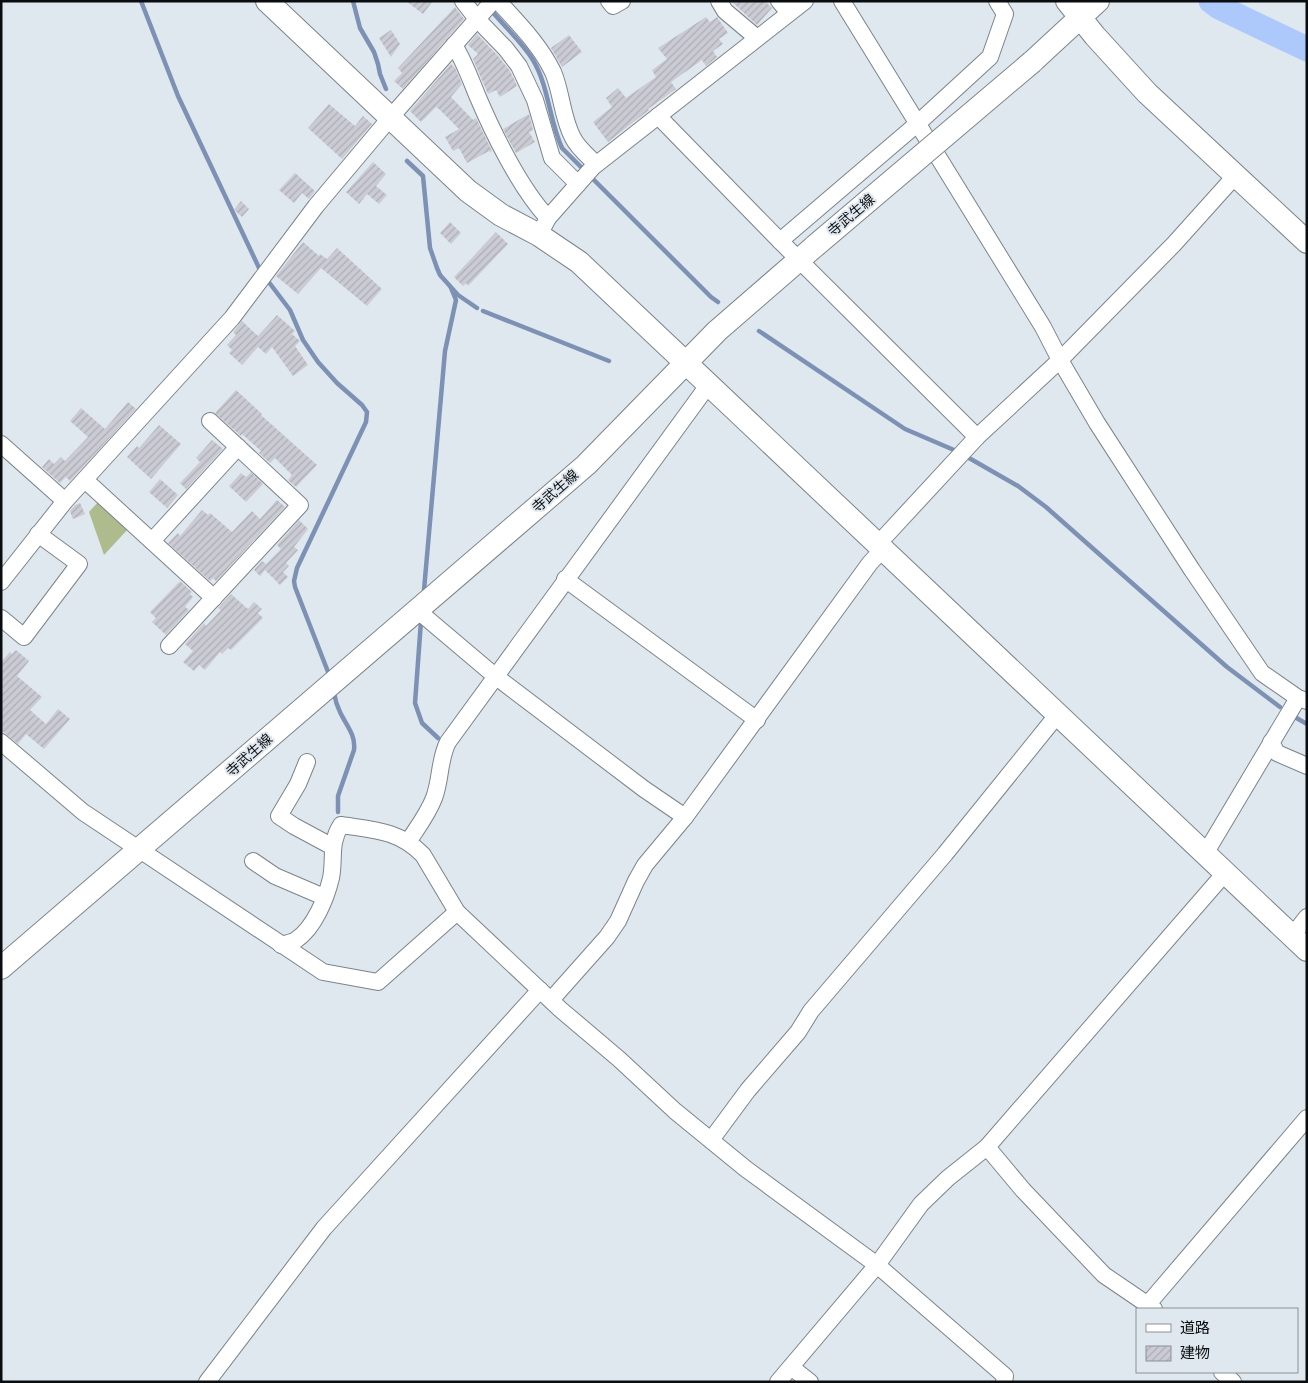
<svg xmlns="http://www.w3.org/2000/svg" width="1308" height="1383" font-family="Lora,'Noto Sans JP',serif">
  <defs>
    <pattern id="building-hatch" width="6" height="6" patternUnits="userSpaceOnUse" patternTransform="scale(1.25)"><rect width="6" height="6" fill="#cbcbd4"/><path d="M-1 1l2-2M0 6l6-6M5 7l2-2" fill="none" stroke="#adadb5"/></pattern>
  </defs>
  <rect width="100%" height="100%" fill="#e0e8ef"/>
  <!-- park -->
  <path fill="#aebb8c" d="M 99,501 L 128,529 L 104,555 L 89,512 Z"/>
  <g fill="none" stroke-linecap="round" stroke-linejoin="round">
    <!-- stream -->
    <g stroke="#7c91b4" stroke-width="4.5">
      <path d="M 141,1 L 178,96 L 260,270"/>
      <path d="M 353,1 L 360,28 L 374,52 L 378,64 L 380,74 L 386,89"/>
      <path d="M 491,10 C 504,26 522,42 533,60 C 549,87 549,120 562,148 L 711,297 L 718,302"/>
      <path d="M 407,161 L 423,176 L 430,248 L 437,268 L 440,275 L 458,295 L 477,308"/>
      <path d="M 268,281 L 290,310 L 303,340 L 318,362 L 337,383 L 362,405 L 367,412 L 366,422 L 297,568 L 294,581 L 295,587 L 330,677"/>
      <path d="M 483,311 L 609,361"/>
      <path d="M 759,331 L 905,429 L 954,450"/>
      <path d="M 969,458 L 1018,486 L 1046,507 L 1227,667 L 1280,707"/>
      <path d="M 424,590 L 445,351 L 456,300 L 451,288"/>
      <path d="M 421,621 L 415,703 L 422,723 L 438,738"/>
      <path d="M 334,693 C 335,699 337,706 340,712 C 346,725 356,735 354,750 L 338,796 L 338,812"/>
      <path d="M 1293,716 L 1307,724"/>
    </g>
    <!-- river -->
    <path stroke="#adc9fb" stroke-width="25" d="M 1211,1 L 1219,7 L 1307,49"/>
  </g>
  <!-- building -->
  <g fill="url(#building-hatch)">
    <path d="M 406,1 L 433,1 L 423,14 Z"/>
    <path d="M 731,1 L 765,1 L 772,8 L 757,25 Z"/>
    <path d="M 455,7 L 464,19 L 403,89 L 394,81 L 402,73 L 398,68 Z"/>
    <path d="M 706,17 L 710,22 L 717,17 L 728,33 L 719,39 L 723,44 L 713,51 L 717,57 L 706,66 L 702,60 L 671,82 L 676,89 L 648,109 L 649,110 L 608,142 L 593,122 L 612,107 L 606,98 L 618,88 L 626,98 L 656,77 L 652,70 L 667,59 L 658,48 Z"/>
    <path d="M 391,30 L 400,44 L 391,57 L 379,38 Z"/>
    <path d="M 477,34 L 498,56 L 510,71 L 517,86 L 500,97 L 496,90 L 488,94 L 473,59 L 478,54 L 468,45 Z"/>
    <path d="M 569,35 L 582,52 L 562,67 L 551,48 Z"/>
    <path d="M 451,64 L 455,68 L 462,84 L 451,97 L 473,120 L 476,118 L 492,151 L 490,152 L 489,151 L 467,163 L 459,148 L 453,151 L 445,137 L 459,129 L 439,109 L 436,107 L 421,122 L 410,111 Z"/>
    <path d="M 329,104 L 355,126 L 363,116 L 372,124 L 342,159 L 308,128 Z"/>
    <path d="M 529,114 L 533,130 L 529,132 L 535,142 L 516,153 L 503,129 Z"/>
    <path d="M 373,162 L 386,174 L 376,186 L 387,195 L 379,204 L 367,194 L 359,204 L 346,192 Z"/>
    <path d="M 295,173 L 315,191 L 309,199 L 302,193 L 294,203 L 279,190 Z"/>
    <path d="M 241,201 L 249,209 L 242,217 L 234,210 Z"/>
    <path d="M 450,222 L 461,233 L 451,244 L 440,233 Z"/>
    <path d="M 496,232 L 508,244 L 468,286 L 466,283 L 463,286 L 454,277 Z"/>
    <path d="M 303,242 L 319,256 L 320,254 L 327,259 L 337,248 L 382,289 L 367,306 L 321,268 L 298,294 L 276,276 Z"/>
    <path d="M 277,315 L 295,331 L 292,334 L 300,341 L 295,346 L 308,365 L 293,376 L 272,347 L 266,354 L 258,347 L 242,365 L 229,353 L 232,350 L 227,345 L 236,335 L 233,332 L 242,321 L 258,336 Z"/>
    <path d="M 236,390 L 262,414 L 261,415 L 317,465 L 296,487 L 288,480 L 292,475 L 275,458 L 270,463 L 259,453 L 261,451 L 242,434 L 241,436 L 215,413 Z"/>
    <path d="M 128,402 L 136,409 L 70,481 L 66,477 L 60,483 L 42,467 L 49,459 L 54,464 L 61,457 L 65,461 L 88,437 L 70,421 L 81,408 L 105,429 Z"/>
    <path d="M 159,425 L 181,444 L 151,479 L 127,457 L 137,446 L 139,448 Z"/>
    <path d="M 212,440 L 223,449 L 186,489 L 180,483 L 200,462 L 196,458 Z"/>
    <path d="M 251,472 L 263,484 L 246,502 L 229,486 L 241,473 L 246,477 Z"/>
    <path d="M 160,479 L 178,495 L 167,508 L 149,492 Z"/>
    <path d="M 277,500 L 285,507 L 216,581 L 213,578 L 210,581 L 168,543 L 178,533 L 180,536 L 202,510 L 208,515 L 210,513 L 232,532 L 252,511 L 260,519 Z"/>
    <path d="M 80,503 L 85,514 L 73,519 L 70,511 L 75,505 Z"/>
    <path d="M 299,520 L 308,529 L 294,547 L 298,550 L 286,563 L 289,566 L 283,572 L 288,577 L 280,585 L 265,570 L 260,576 L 254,570 L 262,561 L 266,564 L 281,549 L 277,545 Z"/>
    <path d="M 180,581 L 192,592 L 190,594 L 193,597 L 185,607 L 189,610 L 166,635 L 152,622 L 156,618 L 150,612 Z"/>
    <path d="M 231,594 L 248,609 L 254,602 L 262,609 L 258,613 L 263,618 L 231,650 L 228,648 L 222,654 L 220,652 L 205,670 L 199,665 L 194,671 L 183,662 L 193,651 L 185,644 L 204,623 L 206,626 L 221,610 L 218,608 Z"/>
    <path d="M 16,650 L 29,661 L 17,676 L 42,697 L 30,710 L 46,724 L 58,709 L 70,719 L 44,749 L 26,734 L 18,744 L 1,730 L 1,662 L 10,652 L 12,654 Z"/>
  </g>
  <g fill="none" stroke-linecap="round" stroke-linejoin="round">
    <!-- street casing -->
    <g stroke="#7c848a" stroke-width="18">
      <g id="street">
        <path d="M 463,1 L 477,19 L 506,49 L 519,66 L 535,100 L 552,158 L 578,184"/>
        <path d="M 498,1 C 518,23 540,45 553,72 C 562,93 562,118 573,138 C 578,148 588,156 596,164"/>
        <path d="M 609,1 L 613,6 L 622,1"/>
        <path d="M 719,1 L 725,11 L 757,38"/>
        <path d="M 779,1 L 789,13"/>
        <path d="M 842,1 L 1043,327 L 1060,360 L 1097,423 L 1192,570 L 1262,673 L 1298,698 L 1307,701"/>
        <path d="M 454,45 C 464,61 470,78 477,95 C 493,133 520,188 548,218"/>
        <path d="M 658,116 L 780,241 L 977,437"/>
        <path d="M 539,235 L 548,218 L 593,167 L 805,1"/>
        <path d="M 780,241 L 917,124 L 990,57 L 1005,14 L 997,1"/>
        <path d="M 1,444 L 65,501"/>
        <path d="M 85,480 L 214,598"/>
        <path d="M 152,541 L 238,447"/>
        <path d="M 878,544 L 977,437 L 1060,360 L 1174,244 L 1236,175"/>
        <path d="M 565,579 L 757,720"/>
        <path d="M 1,582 L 65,501 L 232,318 L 316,206 L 390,118 L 493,1"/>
        <path d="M 417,610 L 495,676 L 644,789 L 685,817"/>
        <path d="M 1,618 L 24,637 L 79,564 L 38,534"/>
        <path d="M 169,646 L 300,505 L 210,421"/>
        <path d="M 1,742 L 83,812 L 323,972 L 378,982 L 457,912"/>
        <path d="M 1271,742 L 1277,753 L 1307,766"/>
        <path d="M 307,762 L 298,784 L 279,816 L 294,826 L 333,847"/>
        <path d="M 408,842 C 417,828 428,814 434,798 C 441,780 439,759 448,742 L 709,384"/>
        <path d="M 1205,854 L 1298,698"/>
        <path d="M 253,861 L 275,876 L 324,897"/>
        <path d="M 1292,936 L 1307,917"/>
        <path d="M 281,945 C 286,943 292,943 296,940 C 314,928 326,899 331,878 C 335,858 329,844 341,825 C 373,830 399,830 423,855 L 457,912 L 560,1009 L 619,1059 L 675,1111 L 746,1169 L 877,1265 L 1005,1376 L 1004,1382"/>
        <path d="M 551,1000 L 607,937 L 618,921 L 636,881 L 645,865 L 685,817 L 870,563 L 883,549"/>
        <path d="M 711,1140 L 748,1090 L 798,1032 L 811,1011 L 945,854 L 1058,714"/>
        <path d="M 987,1147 L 1023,1190 L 1104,1275 L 1154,1309"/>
        <path d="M 1148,1304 L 1307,1118"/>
        <path d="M 791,1367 L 810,1382"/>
        <path d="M 1222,1372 L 1233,1382"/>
        <path d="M 207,1382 L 324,1228 L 540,990"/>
        <path d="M 778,1382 L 877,1265 L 921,1204 L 948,1178 L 987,1147 L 1225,873"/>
      </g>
    </g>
    <!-- secondary casing -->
    <g stroke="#7c848a" stroke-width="24">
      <g id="secondary">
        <path d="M 267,1 L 468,191 L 501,215 L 539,235 L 579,262 L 1307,950"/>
        <path d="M 1067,1 L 1095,36 L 1147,93 L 1307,242"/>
        <path d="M 1032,62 L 1098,1"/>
        <path d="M 1,968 L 586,465 L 717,331 L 815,246"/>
      </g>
    </g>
    <!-- street -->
    <use href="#street" stroke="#fff" stroke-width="16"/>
    <!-- secondary -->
    <use href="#secondary" stroke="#fff" stroke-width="22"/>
    <!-- secondary-bridge casing -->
    <g stroke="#7c848a" stroke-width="24" stroke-linecap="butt">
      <path id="secondary-bridge" d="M 815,246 L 1032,62"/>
    </g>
    <!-- secondary-bridge -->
    <use href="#secondary-bridge" stroke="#fff" stroke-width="22"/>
  </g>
  <g text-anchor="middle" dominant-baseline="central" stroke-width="4" stroke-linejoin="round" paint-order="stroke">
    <!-- street labels -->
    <g font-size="14" fill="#0a0d0f" stroke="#e0e8ef">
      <text transform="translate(851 215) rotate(-40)">寺武生線</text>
      <text transform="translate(555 491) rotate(-41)">寺武生線</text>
      <text transform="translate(249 755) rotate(-41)">寺武生線</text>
    </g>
  </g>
  <!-- border -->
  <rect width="1308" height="1383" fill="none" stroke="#0a0d0f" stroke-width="5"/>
  <!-- legend -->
  <rect x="1136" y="1308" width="162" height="65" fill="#e0e8ef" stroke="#8a9095"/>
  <rect x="1146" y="1324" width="25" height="8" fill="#ffffff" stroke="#8a9095"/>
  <text x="1180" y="1333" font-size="15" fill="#0a0d0f">道路</text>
  <rect x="1146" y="1346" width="25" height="15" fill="url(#building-hatch)" stroke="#8a9095"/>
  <text x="1180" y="1358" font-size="15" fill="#0a0d0f">建物</text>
</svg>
